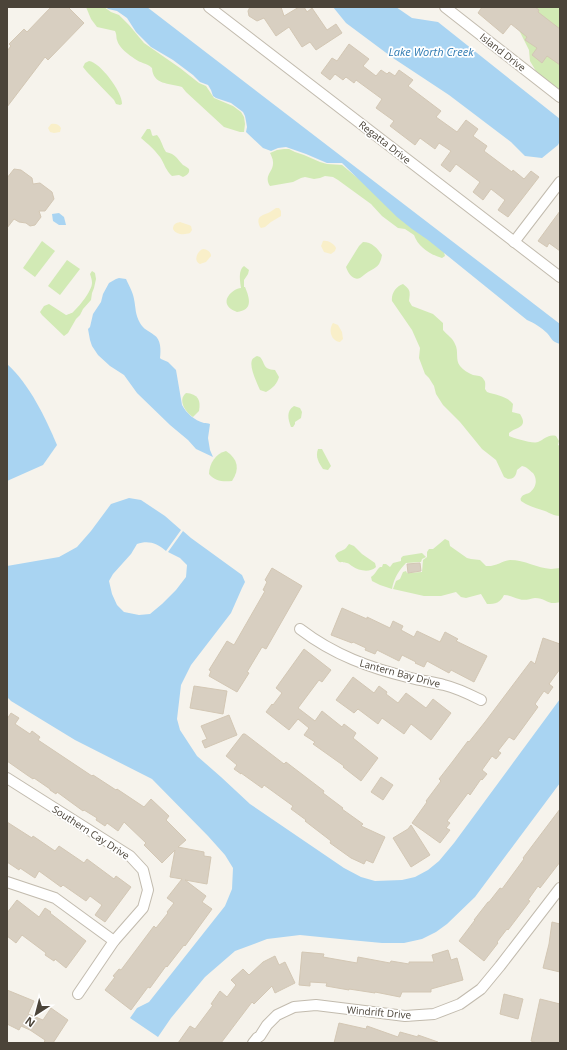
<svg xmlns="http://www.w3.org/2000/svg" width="567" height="1050" font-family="'Open Sans',sans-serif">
  <rect width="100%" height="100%" fill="#f6f3ec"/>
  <!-- green -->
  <g fill="#d2eab5">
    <path d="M 86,7 L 104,7 L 111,12 L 119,15 L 129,25 L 144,43 L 180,68 L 199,83 L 206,86 L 214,98 L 233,106 L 241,112 L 244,117 L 245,124 L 244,132 L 240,132 L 224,127 L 186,92 L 182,87 C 169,83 153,85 152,68 C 147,63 140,63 135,59 C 129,55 119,48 117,40 C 116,37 117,35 115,31 L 97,27 L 91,19 Z"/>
    <path d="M 502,7 L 560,7 L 560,100 L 543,83 L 530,61 L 529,50 L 518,28 Z"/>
    <path d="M 89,61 C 100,62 123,93 122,104 L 120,105 L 116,104 L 114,100 L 87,72 L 83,67 L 85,63 Z"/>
    <path d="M 147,129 L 150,129 L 151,131 L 152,135 L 153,136 L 157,135 C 162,141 162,146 166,152 C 176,154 177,159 183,165 C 185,166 187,167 189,169 C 190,173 187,175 183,177 L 179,175 L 172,176 C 166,171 164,163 160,157 C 154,149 148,144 141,138 Z"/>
    <path d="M 284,149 L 289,149 L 295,152 L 304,155 L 320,162 L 327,164 L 342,165 L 443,249 L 445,256 L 442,258 C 431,255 418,247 414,235 L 405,229 L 398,228 L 382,216 L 371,204 L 338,180 L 333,177 L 325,176 L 320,178 L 314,179 L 305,177 L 301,178 L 293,182 L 270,186 C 263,175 274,172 273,162 C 273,159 271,155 270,153 L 277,150 Z"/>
    <path d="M 42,241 L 55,251 L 35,277 L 23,268 Z"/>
    <path d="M 363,242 C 372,242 377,248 382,255 C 380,266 377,267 368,272 C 365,274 363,276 360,278 C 353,281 348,273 346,267 L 359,246 Z"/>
    <path d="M 67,260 L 80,269 L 60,295 L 48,286 Z"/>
    <path d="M 244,266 L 249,270 L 248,274 L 244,280 L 244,287 L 245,287 C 250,299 253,310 237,312 C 235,311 232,310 231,309 C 220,301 232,289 241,288 C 240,281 238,270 244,266 Z"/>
    <path d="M 92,271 L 95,273 L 96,279 L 94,288 L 92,293 L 91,300 L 83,309 L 80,315 L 76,319 L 68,333 L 64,336 L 42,315 L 40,312 L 44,306 L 49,304 L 66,315 C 67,315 71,313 72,313 C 78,308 92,291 92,283 C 92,280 91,277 90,274 Z"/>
    <path d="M 403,284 C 411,290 410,292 409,301 L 412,306 L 433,314 L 443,323 L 443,330 C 447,335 453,338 455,344 C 459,351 455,360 460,366 C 463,370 468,373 473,375 C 477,376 482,375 484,380 C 486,382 485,386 485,389 L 487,392 C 496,395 507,396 513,404 L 512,412 L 520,414 C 529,428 516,427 509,433 L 509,436 C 513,438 533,444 538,442 C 545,439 548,434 556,436 L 559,441 L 558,445 L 560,446 L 560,502 L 559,503 L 560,516 C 554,516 550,513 545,511 C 536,508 528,506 521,501 C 521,500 520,499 521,498 C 522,495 526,494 529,493 C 536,488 538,480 533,473 C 529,470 527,467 522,466 L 517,470 C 516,476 514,479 508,479 L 504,477 L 496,460 L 482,449 L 460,422 L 443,405 L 436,394 L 434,386 L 429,378 L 425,374 L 419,358 L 420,348 L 412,330 L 392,301 C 391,294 396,286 403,284 Z"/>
    <path d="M 257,356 L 260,357 C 266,364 262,369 275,370 L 279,377 C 277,384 273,388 266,392 L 260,390 C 257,383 249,367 252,360 C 253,358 255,357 257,356 Z"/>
    <path d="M 186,393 C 198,394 201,400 199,411 L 193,417 C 186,413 177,400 186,393 Z"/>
    <path d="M 294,406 L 300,408 L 302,412 L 301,418 L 295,422 L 295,424 L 293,427 L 291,427 C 288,419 286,411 294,406 Z"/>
    <path d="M 318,449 L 322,449 L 331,466 L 328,470 L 323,469 C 319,463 315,457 318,449 Z"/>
    <path d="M 226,451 C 238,459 240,469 232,481 C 222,482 215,481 209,474 C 209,464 216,453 226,451 Z"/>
    <path d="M 445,539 L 449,541 L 450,546 L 467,558 L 471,559 L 480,560 L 486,566 C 495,567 502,561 510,560 C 525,560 537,568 551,569 C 554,569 557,568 560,568 L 560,602 C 548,606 546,598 535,598 C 529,599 525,601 519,599 C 514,598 510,595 504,595 C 500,603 496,604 487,604 L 481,594 L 466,598 L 461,597 L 456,592 L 441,596 L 424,596 L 393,589 L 396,581 L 400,579 L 403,572 L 406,571 L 407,573 L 422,572 L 423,560 L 427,557 L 427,552 L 429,549 L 433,549 Z"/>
    <path d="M 349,544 L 354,546 L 362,554 L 375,563 L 376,567 C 370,573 359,571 352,566 C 351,566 349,563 347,563 C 341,561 339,565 335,556 C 337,552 339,552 343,550 C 346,549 347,546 349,544 Z"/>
    <path d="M 422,553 L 426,557 L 422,559 L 421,562 L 406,563 C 399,570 394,578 392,589 L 380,585 L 372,581 L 371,577 C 376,574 376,570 380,567 L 382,567 L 383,564 L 386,564 L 390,567 L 393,563 L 401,561 L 401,558 L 403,556 Z"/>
  </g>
  <!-- sand -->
  <g fill="#f9efc9">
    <path d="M 51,124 C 55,123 59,124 61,128 L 60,132 L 54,133 L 50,132 L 48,128 Z"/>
    <path d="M 276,208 L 279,208 L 281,211 L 281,216 L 271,222 L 265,227 L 261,228 L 260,227 C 255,215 263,216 270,212 C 272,211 274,209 276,208 Z"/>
    <path d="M 180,222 L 189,225 L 191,226 L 192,230 L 190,233 C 184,235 176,235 173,229 C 173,224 176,223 180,222 Z"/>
    <path d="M 323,241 C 328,240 334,244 336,248 L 335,251 L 331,254 L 324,252 L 321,246 Z"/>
    <path d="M 203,249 C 207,249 211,252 211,256 L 206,262 L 200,264 C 193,261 197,251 203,249 Z"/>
    <path d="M 333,323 L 338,325 L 342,332 L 343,339 L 340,342 C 331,341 328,330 333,323 Z"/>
  </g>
  <!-- water -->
  <g fill="#a9d4f2">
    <path d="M 106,7 L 147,7 L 560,324 L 560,344 C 551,341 553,340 547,333 C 542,328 534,323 527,320 L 428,240 L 412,229 L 397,217 L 342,163 L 327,163 L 306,154 L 286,147 L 278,148 L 271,151 L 263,148 L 246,132 L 247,127 L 246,121 L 245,116 L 243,112 L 231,103 L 216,98 L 213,96 L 211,90 L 208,85 L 200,82 L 193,75 L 173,60 L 151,47 L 136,32 L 127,18 L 117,11 L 108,9 Z"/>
    <path d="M 333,7 L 396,7 L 412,18 L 438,22 L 560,119 L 560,141 L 558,145 L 542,158 L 525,156 L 511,142 L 449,95 L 393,58 L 346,23 Z"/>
    <path d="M 59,213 L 64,217 L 66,225 L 59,225 L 53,221 L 52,214 Z"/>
    <path d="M 119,278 L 126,279 C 129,286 133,292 134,299 C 136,309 135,314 140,323 C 143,329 149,331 154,335 C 161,339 161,350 160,358 L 161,359 L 168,362 L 176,370 L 182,405 C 187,414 194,420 204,423 C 206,423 208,423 210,424 L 208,438 L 210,450 L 213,457 L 196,449 L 188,440 L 170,425 L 137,393 L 124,375 L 110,366 L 98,355 L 92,346 L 90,340 L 88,329 L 90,327 L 93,314 L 101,302 L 103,294 L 109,283 L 116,279 Z"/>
    <path d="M 7,364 C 30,385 45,417 57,445 L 43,465 L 7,481 Z"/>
    <path d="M 129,498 L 141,500 L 165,516 L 181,530 L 166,551 C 157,543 148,540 137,544 L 131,554 L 113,574 L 109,581 L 112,594 L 117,605 L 124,612 L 139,615 L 150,614 L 162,604 L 176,590 L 186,577 L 187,565 L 180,558 L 168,552 L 183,531 L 191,538 L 242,575 L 245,582 L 242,588 L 231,613 L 191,665 L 181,685 L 177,719 L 180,730 L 197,756 L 221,777 L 250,804 L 344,868 L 361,877 L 375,881 L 402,880 L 415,877 L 428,870 L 439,861 L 454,843 L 560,699 L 560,783 L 475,897 L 447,924 L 436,932 L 422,939 L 404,943 L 382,943 L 350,940 L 300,935 L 267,939 L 235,951 L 205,977 L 171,1018 L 158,1037 L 130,1018 L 137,1008 L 149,1002 L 225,906 L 232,889 L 233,868 L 225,855 L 208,836 L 152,779 L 75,740 L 11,701 L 7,697 L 7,566 L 59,557 L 77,547 L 91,531 L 111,504 Z"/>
  </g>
  <!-- building -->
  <g fill="#d8cfc1" stroke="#d3c7b4">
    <path d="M 51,7 L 68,7 L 84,23 L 48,60 L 45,57 L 7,107 L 7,51 L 11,46 L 9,44 L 24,29 L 27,32 Z"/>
    <path d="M 250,7 L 281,7 L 284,16 L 299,7 L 304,7 L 307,12 L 312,8 L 327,30 L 336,24 L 342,33 L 316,50 L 310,42 L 302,47 L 289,27 L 276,36 L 264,18 L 257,21 L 249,16 L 248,11 Z"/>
    <path d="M 482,7 L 535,7 L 539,10 L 538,12 L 560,29 L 560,65 L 547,56 L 542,63 L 532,55 L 537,48 L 525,40 L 527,37 L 511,24 L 503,34 L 478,13 Z"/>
    <path d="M 349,44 L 369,59 L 363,66 L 376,76 L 381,70 L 387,74 L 389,72 L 395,76 L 399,70 L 413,80 L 408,86 L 441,111 L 436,117 L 457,132 L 466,120 L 478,129 L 473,136 L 487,146 L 484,151 L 512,172 L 513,170 L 524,179 L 531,171 L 539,177 L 508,217 L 498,210 L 505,200 L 491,189 L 483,200 L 473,192 L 480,182 L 456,164 L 450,172 L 441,165 L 451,151 L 439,143 L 435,149 L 420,138 L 415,145 L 390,126 L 394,121 L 376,108 L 382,99 L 356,80 L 354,83 L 346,77 L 343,80 L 335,74 L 330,80 L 321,73 L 332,58 L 337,61 Z"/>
    <path d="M 14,169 L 21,170 L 32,178 L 33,184 L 40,183 L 52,192 L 54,199 L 45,211 L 39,211 L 41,217 L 35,225 L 30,226 L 26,223 L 19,222 L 14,219 L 7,228 L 7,178 Z"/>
    <path d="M 560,211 L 560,251 L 549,243 L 547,247 L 538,241 Z"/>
    <path d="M 420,563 L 421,571 L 408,573 L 407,564 Z"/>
    <path d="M 272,568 L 302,586 L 266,649 L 262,647 L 247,672 L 249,673 L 237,692 L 209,676 L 211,671 L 209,670 L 227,641 L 234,645 L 265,591 L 263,590 L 267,582 L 265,580 Z"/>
    <path d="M 342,608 L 367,619 L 367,617 L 390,628 L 393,621 L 403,626 L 401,630 L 414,637 L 417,631 L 440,642 L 445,632 L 458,639 L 456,641 L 487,656 L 474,682 L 451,670 L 449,673 L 427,661 L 424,667 L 415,663 L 416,662 L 402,655 L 399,661 L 377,650 L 375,654 L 365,650 L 366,648 L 353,642 L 352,643 L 331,635 Z"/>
    <path d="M 543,638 L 560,644 L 560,669 L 549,684 L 553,687 L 548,694 L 544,691 L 535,704 L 538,707 L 514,740 L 509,737 L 498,751 L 501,753 L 496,759 L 492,756 L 482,770 L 487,774 L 482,780 L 481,779 L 470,795 L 468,793 L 447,821 L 450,823 L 446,828 L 450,830 L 440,843 L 412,823 L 427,802 L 426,801 L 441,781 L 439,779 L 453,761 L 468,741 L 469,742 L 485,722 L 531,661 L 535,664 Z"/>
    <path d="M 304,649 L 331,670 L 322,682 L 319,680 L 298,708 L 315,721 L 322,711 L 342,727 L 344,724 L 356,733 L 353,738 L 378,758 L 361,781 L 343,767 L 344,766 L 313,744 L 315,742 L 304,735 L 309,728 L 298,719 L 289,730 L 266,712 L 272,704 L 273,705 L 282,693 L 276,688 Z"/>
    <path d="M 353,677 L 374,693 L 379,686 L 387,692 L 386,694 L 398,703 L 406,693 L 426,708 L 433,699 L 451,713 L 431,740 L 411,724 L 404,734 L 382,718 L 378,724 L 358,709 L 354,713 L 336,700 Z"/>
    <path d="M 194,686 L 227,691 L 223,714 L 190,708 Z"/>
    <path d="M 11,713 L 19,718 L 15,724 L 30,734 L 32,731 L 40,737 L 38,740 L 92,776 L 93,775 L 116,790 L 117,789 L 144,807 L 151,799 L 169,816 L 166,820 L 186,840 L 178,847 L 204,852 L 204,856 L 211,857 L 207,884 L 185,880 L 206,896 L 202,902 L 212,909 L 185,946 L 184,945 L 167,967 L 166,966 L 150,988 L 148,987 L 131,1010 L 105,990 L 115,977 L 113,976 L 119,969 L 121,970 L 154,926 L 156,928 L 168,913 L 167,912 L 174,903 L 167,898 L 182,879 L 170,877 L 175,850 L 162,863 L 144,845 L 146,843 L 124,822 L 118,831 L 107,823 L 105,826 L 96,820 L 97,818 L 84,810 L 83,811 L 57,792 L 56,794 L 50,790 L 50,789 L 34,778 L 33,779 L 27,775 L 7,761 L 7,719 Z"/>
    <path d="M 229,715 L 237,735 L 205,748 L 202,741 L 207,739 L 201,726 Z"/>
    <path d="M 243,734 L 245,734 L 284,764 L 286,762 L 324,791 L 323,793 L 343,808 L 342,809 L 363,824 L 361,826 L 385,837 L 373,863 L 366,860 L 364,864 L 351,858 L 330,843 L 331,841 L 305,821 L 306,820 L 291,809 L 293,806 L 264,785 L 262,788 L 241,773 L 241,774 L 234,769 L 237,765 L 226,756 Z"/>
    <path d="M 381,777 L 393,785 L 383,800 L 371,792 Z"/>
    <path d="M 560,809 L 560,862 L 540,888 L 538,886 L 528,900 L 530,901 L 508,930 L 507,929 L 497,942 L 498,943 L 484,961 L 459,941 L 475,920 L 474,920 L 488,902 L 489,902 L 500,888 L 502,889 L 524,859 L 523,858 Z"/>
    <path d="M 7,822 L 32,838 L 33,836 L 55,851 L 59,846 L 84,863 L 87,859 L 114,879 L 116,876 L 131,887 L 105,922 L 95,915 L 102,905 L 90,896 L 86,901 L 63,885 L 61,887 L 39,871 L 35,878 L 20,868 L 19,870 L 7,862 Z"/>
    <path d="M 411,825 L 430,855 L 411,867 L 393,838 L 408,829 Z"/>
    <path d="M 17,900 L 39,917 L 45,908 L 51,912 L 50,913 L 86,941 L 66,968 L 55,959 L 54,961 L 45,955 L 46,953 L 22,935 L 16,943 L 7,936 L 7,913 Z"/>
    <path d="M 552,922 L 560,924 L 560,972 L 543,968 L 549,944 Z"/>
    <path d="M 448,950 L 451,960 L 457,958 L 463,980 L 431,989 L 431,992 L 402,992 L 400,997 L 375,992 L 375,993 L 349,989 L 349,990 L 326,986 L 327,983 L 310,982 L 310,986 L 299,985 L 302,952 L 324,954 L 323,957 L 357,963 L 358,957 L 390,963 L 391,961 L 409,964 L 409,962 L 434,962 L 432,955 Z"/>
    <path d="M 275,956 L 279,965 L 285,962 L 295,983 L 275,993 L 272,986 L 254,1004 L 252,1002 L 221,1043 L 178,1043 L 190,1026 L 195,1029 L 213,1005 L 211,1004 L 220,991 L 227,997 L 236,985 L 231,980 L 243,969 L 249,975 L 263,962 Z"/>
    <path d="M 7,990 L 34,1001 L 28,1014 L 43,1020 L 51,1008 L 68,1020 L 53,1043 L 44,1043 L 45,1040 L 30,1030 L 21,1026 L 19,1030 L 7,1024 Z"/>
    <path d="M 504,994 L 523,999 L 518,1019 L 500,1014 Z"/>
    <path d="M 540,999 L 560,1004 L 560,1043 L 537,1043 L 531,1041 Z"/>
    <path d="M 339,1023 L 366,1029 L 367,1026 L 398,1037 L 400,1032 L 418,1037 L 418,1035 L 438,1042 L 438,1043 L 334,1043 Z"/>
  </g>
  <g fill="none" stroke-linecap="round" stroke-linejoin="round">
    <!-- minor casing -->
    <g stroke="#c2bbae" stroke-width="12">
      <g id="minor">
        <path d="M 209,7 L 560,277"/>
        <path d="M 445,7 L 560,97"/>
        <path d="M 514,242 L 560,182"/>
        <path d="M 300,629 C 334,655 370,668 411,678 C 422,681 433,682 444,685 C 457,688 469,694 481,700"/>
        <path d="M 7,778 L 130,856 L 143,870 L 148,890 L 143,908 L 114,941 L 78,994"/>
        <path d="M 7,882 L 55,898 L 114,941"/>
        <path d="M 253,1043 L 257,1038 L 260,1036 L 267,1025 L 277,1015 L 294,1007 L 316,1005 L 405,1016 L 434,1014 L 460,1004 L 481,989 L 500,966 L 560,888"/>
      </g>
    </g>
    <!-- minor -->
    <use href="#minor" stroke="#fff" stroke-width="10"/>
  </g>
  <g text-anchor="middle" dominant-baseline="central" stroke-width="3.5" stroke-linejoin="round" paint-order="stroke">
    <!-- street labels -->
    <g font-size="10" fill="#4b4439" stroke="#fff">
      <text transform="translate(503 52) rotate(38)">Island Drive</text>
      <text transform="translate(385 142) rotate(38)">Regatta Drive</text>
      <text transform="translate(400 673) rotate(15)">Lantern Bay Drive</text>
      <text transform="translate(91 832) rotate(33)">Southern Cay Drive</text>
      <text transform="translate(379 1012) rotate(5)">Windrift Drive</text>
    </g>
    <!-- water labels -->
    <g font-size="11" font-style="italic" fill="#2e7ab2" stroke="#fff">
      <text x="431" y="51">Lake Worth Creek</text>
    </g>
  </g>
  <!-- border -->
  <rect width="567" height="1050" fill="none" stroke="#4b4439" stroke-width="16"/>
  <!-- north arrow -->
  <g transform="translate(36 1014) rotate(216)" stroke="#ffffff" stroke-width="3" paint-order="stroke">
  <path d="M0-3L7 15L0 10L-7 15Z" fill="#4b4439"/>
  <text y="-6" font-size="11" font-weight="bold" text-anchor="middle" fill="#4b4439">N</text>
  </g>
</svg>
